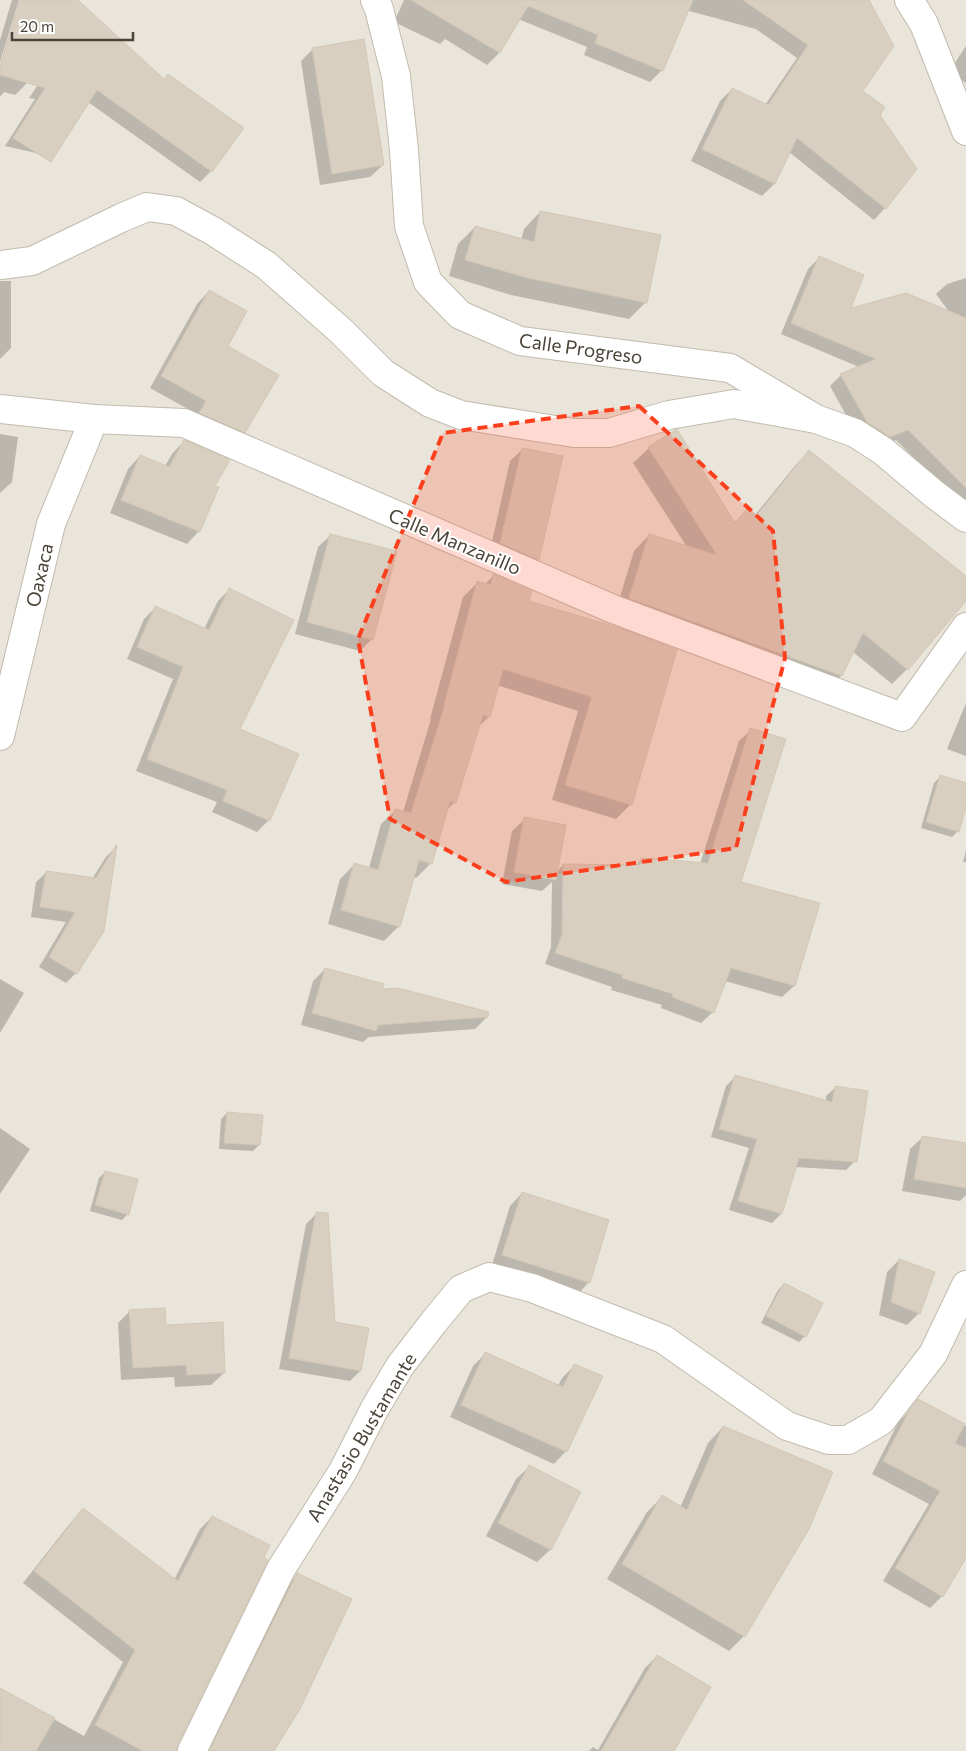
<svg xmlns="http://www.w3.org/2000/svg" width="966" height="1751" font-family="Commissioner,sans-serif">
  <rect width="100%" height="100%" fill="#f6f3ec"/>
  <!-- residential -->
  <rect fill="#eae5da" x="0" y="0" width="966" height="1751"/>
  <!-- shadow -->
  <g fill="#0003">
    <path d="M 12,0 L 19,0 L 0,62 L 0,40 Z"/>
    <path d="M 21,0 L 50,0 L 27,83 L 15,95 L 4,92 L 0,97 L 0,70 Z"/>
    <path d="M 404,0 L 631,0 L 662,70 L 650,82 L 584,55 L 587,47 L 518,19 L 499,53 L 487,65 L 445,39 L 440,44 L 394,22 Z"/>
    <path d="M 668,0 L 868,0 L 861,91 L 885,208 L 874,220 L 789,152 L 774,184 L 762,196 L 691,161 L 720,101 L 732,89 L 765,105 L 797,58 L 756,29 L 667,5 Z"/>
    <path d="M 966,46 L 966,83 L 949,72 Z"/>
    <path d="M 313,49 L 383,165 L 370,177 L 320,185 L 301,61 Z"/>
    <path d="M 56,59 L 211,171 L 200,182 L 88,102 L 49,156 L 5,146 L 35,99 L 29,98 Z"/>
    <path d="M 540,212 L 646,302 L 629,319 L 511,295 L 449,276 L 458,244 L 475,227 L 521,240 L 524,229 Z"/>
    <path d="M 819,258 L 849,310 L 950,313 L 936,294 L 947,284 L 966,278 L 966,510 L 896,440 L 878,447 L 856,433 L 830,386 L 841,375 L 859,367 L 781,334 L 808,269 Z"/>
    <path d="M 0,281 L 11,281 L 11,348 L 0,359 Z"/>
    <path d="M 209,291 L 226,347 L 244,432 L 232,444 L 195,413 L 150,388 L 197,304 Z"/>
    <path d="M 674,431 L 734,523 L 748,509 L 755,515 L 794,467 L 809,451 L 966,578 L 966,599 L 907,669 L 892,684 L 853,652 L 841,676 L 826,691 L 615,613 L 634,551 L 649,535 L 687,547 L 633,463 L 649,448 Z"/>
    <path d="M 0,434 L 18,437 L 12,482 L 0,493 Z"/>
    <path d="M 184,441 L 213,486 L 199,531 L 187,544 L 110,513 L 128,469 L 140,456 L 165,466 L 172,454 Z"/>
    <path d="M 523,449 L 538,559 L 525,571 L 489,555 L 510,461 Z"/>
    <path d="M 331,535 L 372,639 L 360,651 L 295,634 L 318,547 Z"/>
    <path d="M 493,576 L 528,602 L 619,629 L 631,804 L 616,819 L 552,800 L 578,711 L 497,685 L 489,717 L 478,727 L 455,802 L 446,811 L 431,863 L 416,878 L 413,877 L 399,926 L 384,941 L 328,924 L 340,879 L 355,864 L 369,868 L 381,824 L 396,810 L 403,812 L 431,719 L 430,719 L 463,597 L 477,583 L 485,584 Z"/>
    <path d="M 230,589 L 239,730 L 269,820 L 257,832 L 212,812 L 217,802 L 136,771 L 173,679 L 127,659 L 144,619 L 155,608 L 204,629 L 218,601 Z"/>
    <path d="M 966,703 L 966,756 L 947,749 Z"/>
    <path d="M 751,730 L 740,883 L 818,904 L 794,986 L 782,997 L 725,981 L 713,1012 L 701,1023 L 661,1008 L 662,1005 L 611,990 L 612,987 L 545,964 L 551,947 L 552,882 L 542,891 L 502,884 L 512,831 L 525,819 L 556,873 L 563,865 L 635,866 L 642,859 L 700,864 L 739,741 Z"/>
    <path d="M 940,777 L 966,785 L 966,804 L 958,831 L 952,837 L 921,828 L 934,783 Z"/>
    <path d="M 116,847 L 103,930 L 76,973 L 66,983 L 39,967 L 66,922 L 31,917 L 36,882 L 47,872 L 92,879 L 106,857 Z"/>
    <path d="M 966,850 L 966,862 L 963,862 Z"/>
    <path d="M 325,969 L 381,990 L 487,1017 L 475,1029 L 369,1037 L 363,1042 L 301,1025 L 313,981 Z"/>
    <path d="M 0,979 L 24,993 L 0,1033 Z"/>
    <path d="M 735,1077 L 826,1101 L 826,1096 L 835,1088 L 855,1161 L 846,1170 L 795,1167 L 781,1214 L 772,1223 L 729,1210 L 749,1148 L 711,1137 L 726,1086 Z"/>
    <path d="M 227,1113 L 259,1145 L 253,1151 L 219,1149 L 221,1119 Z"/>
    <path d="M 0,1128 L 30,1149 L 0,1194 Z"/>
    <path d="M 923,1137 L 966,1145 L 966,1195 L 960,1201 L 902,1191 L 910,1149 Z"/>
    <path d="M 105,1172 L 128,1214 L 122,1220 L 90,1211 L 99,1178 Z"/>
    <path d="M 522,1193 L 589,1282 L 577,1295 L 491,1268 L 510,1206 Z"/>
    <path d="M 317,1213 L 333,1323 L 360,1371 L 350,1381 L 279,1369 L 306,1224 Z"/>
    <path d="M 899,1260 L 919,1313 L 907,1325 L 879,1315 L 887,1272 Z"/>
    <path d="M 784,1284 L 805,1336 L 799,1342 L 761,1323 L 778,1290 Z"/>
    <path d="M 130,1311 L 164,1326 L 224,1373 L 211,1385 L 175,1387 L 174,1377 L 121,1380 L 118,1323 Z"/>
    <path d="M 485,1354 L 558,1386 L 562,1378 L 574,1366 L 566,1451 L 554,1464 L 450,1417 L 473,1366 Z"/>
    <path d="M 918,1401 L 966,1426 L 966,1555 L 942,1596 L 930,1608 L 883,1581 L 929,1504 L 872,1474 L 898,1423 Z"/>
    <path d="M 723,1427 L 744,1636 L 729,1651 L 607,1579 L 647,1512 L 662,1497 L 680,1508 L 708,1443 Z"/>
    <path d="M 529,1467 L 579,1493 L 550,1550 L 537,1562 L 486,1536 L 516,1479 Z"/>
    <path d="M 84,1509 L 174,1580 L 200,1529 L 212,1517 L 176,1751 L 0,1751 L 0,1697 L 5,1692 L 84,1736 L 123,1662 L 23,1583 L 71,1522 Z"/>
    <path d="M 297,1575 L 273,1751 L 204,1751 L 285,1587 Z"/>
    <path d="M 657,1656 L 673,1751 L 589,1751 L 593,1747 L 598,1750 L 645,1668 Z"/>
  </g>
  <!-- building -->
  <g fill="#d8cfc1" stroke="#d3c7b4">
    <path d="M 20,0 L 78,0 L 164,79 L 168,74 L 244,128 L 212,172 L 97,90 L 51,162 L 13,138 L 45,88 L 0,75 L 0,66 Z"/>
    <path d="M 411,0 L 693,0 L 663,71 L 595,43 L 598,35 L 528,6 L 500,53 Z"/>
    <path d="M 743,0 L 869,0 L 894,46 L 863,91 L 885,107 L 880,115 L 917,169 L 886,209 L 797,138 L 775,184 L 702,149 L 732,88 L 768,105 L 808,45 Z"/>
    <path d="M 364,39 L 384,165 L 332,174 L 312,48 Z"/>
    <path d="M 540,211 L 661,235 L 647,303 L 528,278 L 465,260 L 475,226 L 534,242 Z"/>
    <path d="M 819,256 L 864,275 L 851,308 L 906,293 L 966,318 L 966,488 L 908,430 L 890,437 L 867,422 L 840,374 L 876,359 L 791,323 Z"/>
    <path d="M 209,290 L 247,311 L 228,346 L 279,375 L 245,433 L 199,413 L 206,401 L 161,376 Z"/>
    <path d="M 677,429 L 735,523 L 748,508 L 757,515 L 809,450 L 966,576 L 966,601 L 908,670 L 863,633 L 842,676 L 629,598 L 649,534 L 717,555 L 648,447 Z"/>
    <path d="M 184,440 L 230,460 L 215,486 L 219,487 L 200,532 L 121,500 L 140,455 L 169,467 Z"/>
    <path d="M 522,448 L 563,456 L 539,560 L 500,543 Z"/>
    <path d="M 330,534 L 397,551 L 373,640 L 307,622 Z"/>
    <path d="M 493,574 L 532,591 L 529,601 L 620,628 L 677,650 L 632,805 L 565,785 L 592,697 L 503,669 L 490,717 L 483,715 L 456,803 L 450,801 L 432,864 L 419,860 L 400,927 L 341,910 L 354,863 L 378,870 L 395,809 L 411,813 L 445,705 L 444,705 L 477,581 L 491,585 Z"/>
    <path d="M 229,588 L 294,620 L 240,729 L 299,754 L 270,821 L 223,801 L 227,790 L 147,759 L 183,667 L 137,647 L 155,606 L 209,630 Z"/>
    <path d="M 750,728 L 786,739 L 741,882 L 820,903 L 795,986 L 731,968 L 714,1013 L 672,997 L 673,994 L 622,978 L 623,975 L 555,953 L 562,935 L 563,864 L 641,865 L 641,858 L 708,863 Z"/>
    <path d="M 940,775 L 966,783 L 966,808 L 959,832 L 926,822 Z"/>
    <path d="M 524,817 L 566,825 L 556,880 L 514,872 Z"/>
    <path d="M 116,845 L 117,845 L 104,931 L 77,974 L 49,957 L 75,912 L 40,907 L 46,871 L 96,878 Z"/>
    <path d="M 325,968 L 384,984 L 382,989 L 398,988 L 489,1012 L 488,1017 L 378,1025 L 376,1031 L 312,1013 Z"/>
    <path d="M 735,1075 L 832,1102 L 835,1086 L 868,1091 L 857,1162 L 799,1158 L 782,1214 L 738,1201 L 757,1139 L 719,1129 Z"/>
    <path d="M 227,1112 L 263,1115 L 260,1145 L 224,1143 Z"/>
    <path d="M 922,1136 L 966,1143 L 966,1188 L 914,1179 Z"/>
    <path d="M 105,1171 L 138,1179 L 129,1215 L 95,1205 Z"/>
    <path d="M 522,1192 L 609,1220 L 590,1283 L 502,1255 Z"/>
    <path d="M 316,1212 L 328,1213 L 335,1322 L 369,1328 L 361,1371 L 289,1358 Z"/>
    <path d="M 899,1259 L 935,1272 L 920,1314 L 891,1302 Z"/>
    <path d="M 784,1283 L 823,1303 L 806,1337 L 766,1316 Z"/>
    <path d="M 165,1308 L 166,1325 L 223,1322 L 225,1373 L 187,1375 L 186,1365 L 133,1368 L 129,1310 Z"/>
    <path d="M 485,1352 L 563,1387 L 574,1364 L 603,1376 L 567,1452 L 461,1405 Z"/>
    <path d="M 918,1399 L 965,1424 L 955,1443 L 965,1448 L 966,1447 L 966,1558 L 943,1597 L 895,1568 L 940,1491 L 883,1461 L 910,1409 Z"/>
    <path d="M 723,1426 L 833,1472 L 809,1529 L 745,1637 L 622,1564 L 662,1495 L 687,1510 Z"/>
    <path d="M 529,1465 L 581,1492 L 551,1550 L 498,1523 Z"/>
    <path d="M 83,1508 L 178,1581 L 212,1516 L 270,1545 L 264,1557 L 268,1560 L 178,1744 L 177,1751 L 143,1751 L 95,1725 L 135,1650 L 34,1571 Z"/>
    <path d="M 297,1573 L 352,1599 L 300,1709 L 274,1751 L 209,1751 Z"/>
    <path d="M 657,1655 L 711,1687 L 674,1751 L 601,1751 Z"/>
    <path d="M 0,1688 L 55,1718 L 36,1751 L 0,1751 Z"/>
  </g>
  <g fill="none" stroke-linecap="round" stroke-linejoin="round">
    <!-- street casing -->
    <g stroke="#c2bbae" stroke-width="30">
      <g id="street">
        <path d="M 375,0 L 379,9 L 396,76 L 404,150 L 409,226 L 428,282 L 460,315 L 520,341 L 730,368 L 816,419 L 855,433 L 883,451 L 934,494 L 966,518"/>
        <path d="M 909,0 L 924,24 L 966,131"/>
        <path d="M 0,265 L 32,261 L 121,218 L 147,207 L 176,211 L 213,231 L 266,265 L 341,331 L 383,373 L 430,403 L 461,415 L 574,433 L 609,433 L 669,415 L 734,404 L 816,419"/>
        <path d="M 0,409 L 94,419 L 184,423 L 613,609 L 902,717 L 966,627"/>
        <path d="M 0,736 L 51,524 L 94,419"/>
        <path d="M 192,1751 L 281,1569 L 343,1471 L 375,1408 L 400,1366 L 433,1323 L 461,1289 L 489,1277 L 532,1288 L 663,1339 L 787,1426 L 829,1440 L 848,1440 L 881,1421 L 933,1354 L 966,1285"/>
      </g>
    </g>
    <!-- street -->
    <use href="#street" stroke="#fff" stroke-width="28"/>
  </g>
  <!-- marked area -->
  <path fill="#fc3f1d" fill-opacity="0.2" stroke="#fc3f1d" stroke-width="4" stroke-dasharray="10 6" stroke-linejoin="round" d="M 639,406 L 773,531 L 785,658 L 736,848 L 506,882 L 390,819 L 358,639 L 443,433 Z"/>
  <g text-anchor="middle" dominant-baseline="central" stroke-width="4" stroke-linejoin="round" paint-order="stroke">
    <!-- street labels -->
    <g font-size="19" fill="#4b4439" stroke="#fff">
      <text transform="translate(581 348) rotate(8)">Calle Progreso</text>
      <text transform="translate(455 541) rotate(23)">Calle Manzanillo</text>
      <text transform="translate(39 575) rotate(-77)">Oaxaca</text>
      <text transform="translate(361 1437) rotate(-59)">Anastasio Bustamante</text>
    </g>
  </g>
  <!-- scale -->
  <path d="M12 32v8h121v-8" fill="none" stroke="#4b4439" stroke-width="2.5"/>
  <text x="20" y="32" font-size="15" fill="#4b4439" stroke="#ffffff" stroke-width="4" paint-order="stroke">20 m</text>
</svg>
